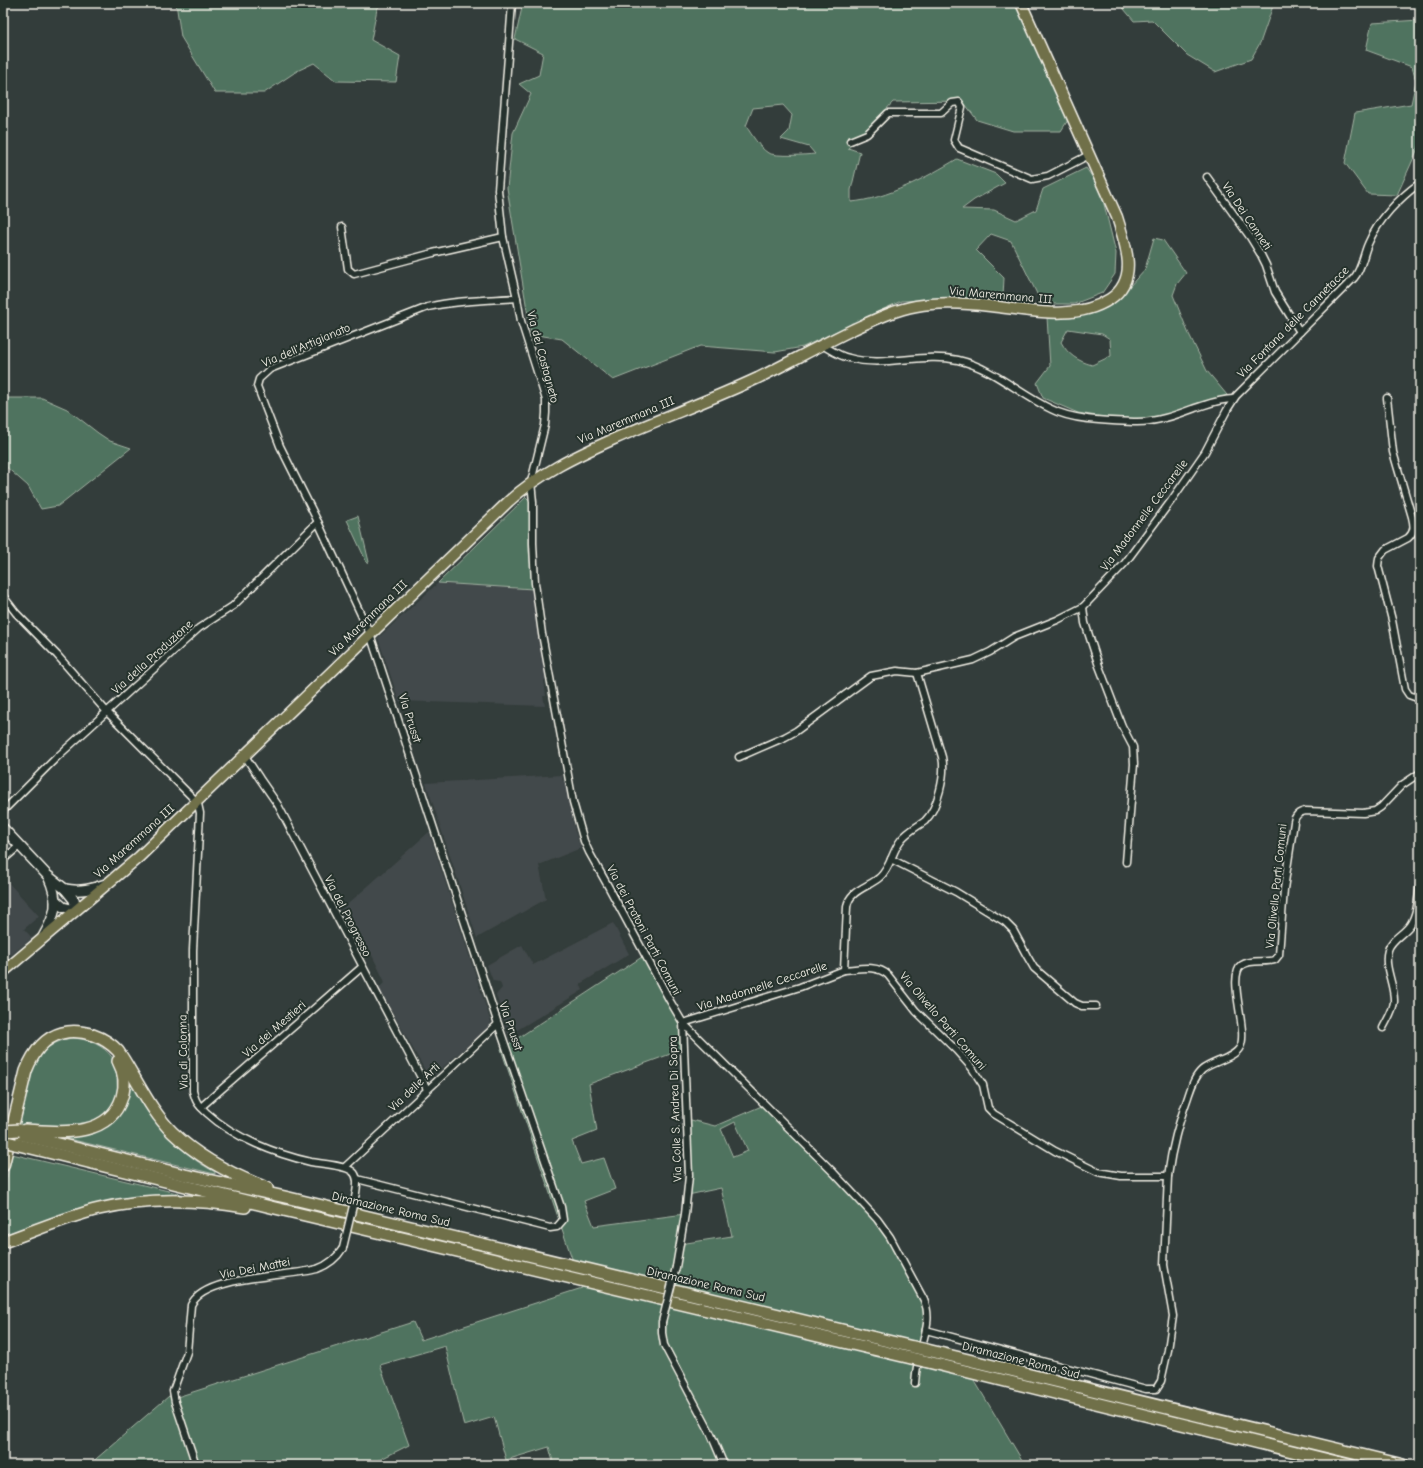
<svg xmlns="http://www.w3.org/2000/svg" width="1423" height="1468" font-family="'Comic Neue',sans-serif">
  <rect width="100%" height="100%" fill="#333d3b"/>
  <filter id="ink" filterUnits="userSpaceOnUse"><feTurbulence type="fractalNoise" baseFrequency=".025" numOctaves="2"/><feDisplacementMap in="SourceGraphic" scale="8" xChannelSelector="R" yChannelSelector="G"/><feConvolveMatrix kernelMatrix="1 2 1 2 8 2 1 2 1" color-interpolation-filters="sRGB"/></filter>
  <g filter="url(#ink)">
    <!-- built -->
    <g fill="#43494b">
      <path d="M 438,583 L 533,589 L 546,678 L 544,681 L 546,696 L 543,696 L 545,706 L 399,701 L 378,638 Z"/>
      <path d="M 562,775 L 563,781 L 565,781 L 575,831 L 581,848 L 539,865 L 546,899 L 477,938 L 426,783 Z"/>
      <path d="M 429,832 L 491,1022 L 489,1027 L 434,1075 L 429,1075 L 426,1072 L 379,988 L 385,982 L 369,949 L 363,954 L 340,911 Z"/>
      <path d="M 4,878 L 39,916 L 24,929 L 32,938 L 11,955 L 3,947 L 3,879 Z"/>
      <path d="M 613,923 L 629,954 L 580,984 L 583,990 L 509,1035 L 496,995 L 502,988 L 500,982 L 493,981 L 487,965 L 522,945 L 533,965 Z"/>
    </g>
    <!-- green -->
    <g fill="#50735e" stroke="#a2b2a3" fill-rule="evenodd">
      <path d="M 176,3 L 382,3 L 377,9 L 371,40 L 400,56 L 396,82 L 336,81 L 314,63 L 297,71 L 264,93 L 215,93 L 181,37 Z"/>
      <path d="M 523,3 L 1015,3 L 1068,120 L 1061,131 L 1013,131 L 977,120 L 963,101 L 893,102 L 861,137 L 848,148 L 860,152 L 851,190 L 851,202 C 887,199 927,177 957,159 L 996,174 L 1005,183 L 974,200 L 962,209 L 994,210 L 1016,220 L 1036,210 L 1043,189 L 1086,168 L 1100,188 L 1116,253 L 1115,274 L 1102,293 L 1074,304 L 1042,304 L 1011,241 L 991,234 L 976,250 L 1004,278 L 1003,297 L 901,301 L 803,347 L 775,352 L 700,346 L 613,380 L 562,339 L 531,334 L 507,188 L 513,133 L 531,94 L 519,84 L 539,75 L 543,53 L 515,39 ZM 783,105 L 792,115 L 789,131 L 781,139 L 809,147 L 815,154 C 806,155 776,157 768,153 C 759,147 752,135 746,126 L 753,108 Z"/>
      <path d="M 1119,3 L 1274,3 L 1260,43 L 1251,59 L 1215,72 L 1187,55 L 1152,20 L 1134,21 Z"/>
      <path d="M 1420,20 L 1420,144 L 1397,195 L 1368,194 L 1345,163 L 1355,113 L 1411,104 L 1416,81 L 1412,67 L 1366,50 L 1372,23 Z"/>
      <path d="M 1154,238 L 1163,240 L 1186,273 L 1177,284 L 1173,295 L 1188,332 L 1207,371 L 1227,395 L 1201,406 L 1158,419 L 1122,420 L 1078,413 L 1043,398 L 1037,383 L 1050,366 L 1047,317 L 1086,315 L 1106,308 L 1121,296 L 1145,269 ZM 1068,329 L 1102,334 L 1110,339 L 1111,356 L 1092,365 C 1078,361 1068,355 1061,342 Z"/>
      <path d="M 3,398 L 42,398 L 67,409 L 98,433 L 110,441 L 131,448 L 58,506 L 41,509 L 28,486 L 4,465 Z"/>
      <path d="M 526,497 L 530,501 L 529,551 L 533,589 L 438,583 Z"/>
      <path d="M 358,516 L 369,562 L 367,563 L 347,520 Z"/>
      <path d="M 645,955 L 683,1023 L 684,1049 L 589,1084 L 597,1131 L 572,1141 L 581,1164 L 604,1158 L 615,1189 L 584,1201 L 594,1226 L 685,1214 L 680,1244 L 732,1236 L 721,1188 L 688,1195 L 687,1119 L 715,1126 L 764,1105 L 877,1219 L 924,1300 L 927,1350 L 961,1358 L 1025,1465 L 554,1465 L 549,1447 L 506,1460 L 494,1417 L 464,1426 L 445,1346 L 380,1365 L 409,1445 L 375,1462 L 376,1465 L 89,1465 L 169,1396 L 174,1398 L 413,1322 L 421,1340 L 582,1288 L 501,1049 ZM 735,1122 L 748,1151 L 733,1157 L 721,1129 Z"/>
      <path d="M 71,1038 C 107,1039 130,1067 114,1102 C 109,1112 101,1120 91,1125 C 87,1127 80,1126 76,1127 C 68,1128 60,1130 52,1130 C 41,1130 29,1127 19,1125 C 30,1088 25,1047 71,1038 Z"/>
      <path d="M 128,1085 L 132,1085 C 155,1121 175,1151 215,1172 L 215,1174 L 65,1138 L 92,1132 Z"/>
      <path d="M 12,1154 L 194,1197 L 152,1199 L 3,1239 L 3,1195 Z"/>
    </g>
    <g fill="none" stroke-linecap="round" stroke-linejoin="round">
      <!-- street casing -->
      <g stroke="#f4f1e8" stroke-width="9">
        <g id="street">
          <path d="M 512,3 L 498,190 L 503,237 L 517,298 L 521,321 L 546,400 L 546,413 L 545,425 L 531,482 L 533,502 L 533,543 L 535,583 L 542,634 L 573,802 L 584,841 L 589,852 L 608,886 L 670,1001 L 683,1023 L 834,1173 L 877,1219 L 890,1237 L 924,1300 C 931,1317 926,1329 922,1346 C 918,1358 916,1370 915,1383"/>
          <path d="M 850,141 L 867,134 L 888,113 L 941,113 L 952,103 L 959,102 L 962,107 L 954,140 L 959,148 L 1032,179 L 1048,176 L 1089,155"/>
          <path d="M 1207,177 L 1250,237 L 1261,255 L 1266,265 L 1275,292 L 1300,332"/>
          <path d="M 342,227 L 348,269 L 354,274 L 433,253 L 503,237"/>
          <path d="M 822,345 C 831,350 839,356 849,358 C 885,368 922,352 958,360 C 993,368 1019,394 1051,409 C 1074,421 1111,421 1137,422 C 1158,422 1176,415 1195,408 C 1208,404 1220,399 1233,399"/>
          <path d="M 1387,398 L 1393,452 L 1412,517 C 1414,525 1415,532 1408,538 L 1385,550 L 1379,558 L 1378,566 L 1392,620 L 1405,689 L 1409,695 L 1420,699"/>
          <path d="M 3,596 L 16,613 L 57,655 L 107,712 L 191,796 L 198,804 L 200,813 L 193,950 L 193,1091 C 194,1094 195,1099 197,1102 C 199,1106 204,1110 207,1113 C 234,1138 276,1154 311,1162 C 322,1164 344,1165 352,1171 C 359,1176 357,1186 356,1193"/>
          <path d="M 1083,607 L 1085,623 L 1099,666 L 1122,726 L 1133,747 L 1134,764 L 1126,862"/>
          <path d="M 245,756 L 260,779 L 278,805 L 427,1089"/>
          <path d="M 739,757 L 785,737 L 796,731 L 871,676 L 897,671 L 917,673 L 973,660 L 990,652 L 1014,637 L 1057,620 L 1083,607 L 1125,563 L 1171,501 L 1205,452 L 1227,410 L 1236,396 L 1354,278 C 1362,269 1363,255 1368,244 C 1378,220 1399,198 1420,183"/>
          <path d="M 3,811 L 56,758 L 199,628 L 233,606 L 318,522"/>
          <path d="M 891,859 L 956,892 L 1005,922 L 1013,930 L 1027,956 L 1034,968 L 1075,1003 L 1082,1006 L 1096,1006"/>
          <path d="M 3,860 L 19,846"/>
          <path d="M 844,970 C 858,969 877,964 888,975 L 916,1011 L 956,1050 L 972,1068 L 983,1085 L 988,1108 L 994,1114 L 1055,1151 L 1098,1172 L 1121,1176 L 1168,1176 C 1172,1146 1178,1125 1188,1097 C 1191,1088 1194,1077 1202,1070 C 1211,1062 1235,1058 1240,1047 C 1249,1031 1226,976 1242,965 C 1251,959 1265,963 1275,960 L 1279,955 L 1284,889 L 1294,822 C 1295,815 1299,812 1306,811 L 1363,813 L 1375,811 L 1381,807 L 1402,785 L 1420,773"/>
          <path d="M 683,1023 L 800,987 L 844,970 L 847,907 C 849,890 869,887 880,877 C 891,867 892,851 901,840 C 907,832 917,827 925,821 C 938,808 946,774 942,757 L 917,673"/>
          <path d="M 1383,1028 C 1387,1020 1393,1011 1394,1002 C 1395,985 1383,967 1388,950 C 1391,939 1404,934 1410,925 C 1418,913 1418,897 1420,883"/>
          <path d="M 201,1107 L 362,967"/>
          <path d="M 345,1167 L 498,1024"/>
          <path d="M 357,1179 L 550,1228 L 557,1227 L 563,1220 L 561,1207 L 498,1024 L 370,634 L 318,522 L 280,446 L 257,386 L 259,379 L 270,369 L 428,307 C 457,300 488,300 517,298"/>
          <path d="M 676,1267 L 685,1214 L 689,1176 L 683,1023"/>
          <path d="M 662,1322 L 662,1333 L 664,1345 L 710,1432 L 724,1465"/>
          <path d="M 926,1330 L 1146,1389 L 1156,1389 L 1161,1381 L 1168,1350 L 1173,1316 L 1164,1265 L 1168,1176"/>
          <path d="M 196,1465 L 175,1402 L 173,1391 L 187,1352 L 191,1305 C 204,1275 289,1277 317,1269 C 328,1265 337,1258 343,1248"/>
        </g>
      </g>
      <!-- secondary casing -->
      <g stroke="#f4f1e8" stroke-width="12">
        <g id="secondary">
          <path d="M 3,828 L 47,875 L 65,889 L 74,900 L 75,905 L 75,910 L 63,907 L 55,900"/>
          <path d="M 65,889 C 80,892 92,889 106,884"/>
          <path d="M 43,937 C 56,914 60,902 48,876"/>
        </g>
      </g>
      <!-- primary casing -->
      <g stroke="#f4f1e8" stroke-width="13">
        <path id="primary" d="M 3,972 L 139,857 L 509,501 C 540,473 576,456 614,439 C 661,418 711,400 758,378 C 790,362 821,345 854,329 C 874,320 894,310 916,306 C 941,301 966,303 990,306 C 1029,310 1075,322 1110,299 C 1140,279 1125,244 1117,217 L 1021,3"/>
      </g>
      <!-- highway casing -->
      <g stroke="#f4f1e8" stroke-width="14">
        <g id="highway">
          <path d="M 25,1130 C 59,1132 109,1139 122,1097 C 126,1084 124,1072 118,1061"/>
          <path d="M 18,1134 L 185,1175 L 285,1197 L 913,1347"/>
          <path d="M 15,1144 L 275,1208 L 911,1358"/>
          <path d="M 3,1166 L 26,1071 C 33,1053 43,1038 62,1033 C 82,1028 105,1037 118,1051 C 123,1058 127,1065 131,1072 C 143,1092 155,1115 172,1132 C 199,1158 232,1175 267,1188"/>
          <path d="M 3,1242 C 34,1231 66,1217 99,1209 C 145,1198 197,1199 245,1207"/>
          <path d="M 927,1350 L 1403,1465"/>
          <path d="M 924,1361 L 1349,1465"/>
        </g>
      </g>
      <!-- street -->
      <use href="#street" stroke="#26332d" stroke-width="6"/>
      <!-- secondary -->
      <use href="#secondary" stroke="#26332d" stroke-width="9"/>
      <!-- primary -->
      <use href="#primary" stroke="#70704a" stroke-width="10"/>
      <!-- highway -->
      <use href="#highway" stroke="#70704a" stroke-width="11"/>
      <!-- street-bridge casing -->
      <g stroke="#f4f1e8" stroke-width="9" stroke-linecap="butt">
        <g id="street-bridge">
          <path d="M 343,1248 L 356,1193"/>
          <path d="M 662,1322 L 676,1267"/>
        </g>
      </g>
      <!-- highway-bridge casing -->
      <g stroke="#f4f1e8" stroke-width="14" stroke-linecap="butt">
        <g id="highway-bridge">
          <path d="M 5,1131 L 19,1130"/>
          <path d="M 3,1141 L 15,1144"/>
          <path d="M 913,1347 L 927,1350"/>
          <path d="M 911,1358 L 924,1361"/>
        </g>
      </g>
      <!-- street-bridge -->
      <use href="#street-bridge" stroke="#26332d" stroke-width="6"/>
      <!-- highway-bridge -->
      <use href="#highway-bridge" stroke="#70704a" stroke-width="11"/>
    </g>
  </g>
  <g text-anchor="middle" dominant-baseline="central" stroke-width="4" stroke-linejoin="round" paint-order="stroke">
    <!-- street labels -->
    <g font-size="12" fill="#f4f1e8" stroke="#26332d">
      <text transform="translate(1247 216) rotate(56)">Via Dei Canneti</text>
      <text transform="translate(1001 295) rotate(5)">Via Maremmana III</text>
      <text transform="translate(1293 322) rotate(-45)">Via Fontana delle Cannetacce</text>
      <text transform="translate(306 345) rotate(-23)">Via dell'Artigianato</text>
      <text transform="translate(543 357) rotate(75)">Via del Castagneto</text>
      <text transform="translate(626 420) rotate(-23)">Via Maremmana III</text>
      <text transform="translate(1144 515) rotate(-53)">Via Madonnelle Ceccarelle</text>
      <text transform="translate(368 618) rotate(-44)">Via Maremmana III</text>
      <text transform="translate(152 657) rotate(-42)">Via della Produzione</text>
      <text transform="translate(410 718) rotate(72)">Via Prusst</text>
      <text transform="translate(134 841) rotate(-42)">Via Maremmana III</text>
      <text transform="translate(1276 886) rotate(-84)">Via Olivello Parti Comuni</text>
      <text transform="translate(348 916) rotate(63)">Via del Progresso</text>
      <text transform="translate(644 930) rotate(62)">Via dei Pratoni Parti Comuni</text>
      <text transform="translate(762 986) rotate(-18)">Via Madonnelle Ceccarelle</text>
      <text transform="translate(943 1021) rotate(49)">Via Olivello Parti Comuni</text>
      <text transform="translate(511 1026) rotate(71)">Via Prusst</text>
      <text transform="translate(274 1029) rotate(-41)">Via dei Mestieri</text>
      <text transform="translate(183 1052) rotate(-91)">Via di Colonna</text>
      <text transform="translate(414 1087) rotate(-43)">Via delle Arti</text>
      <text transform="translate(675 1109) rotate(-92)">Via Colle S. Andrea Di Sopra</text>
      <text transform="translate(391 1209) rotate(13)">Diramazione Roma Sud</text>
      <text transform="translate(255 1268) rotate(-11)">Via Dei Mattei</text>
      <text transform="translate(706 1284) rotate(13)">Diramazione Roma Sud</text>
      <text transform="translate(1021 1360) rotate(14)">Diramazione Roma Sud</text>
    </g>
  </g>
  <!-- margin -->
  <rect width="1423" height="1468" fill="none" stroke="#26332d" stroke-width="16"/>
  <rect x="8" y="8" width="1407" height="1452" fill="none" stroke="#f4f1e8" stroke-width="1.5" filter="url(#ink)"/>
</svg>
